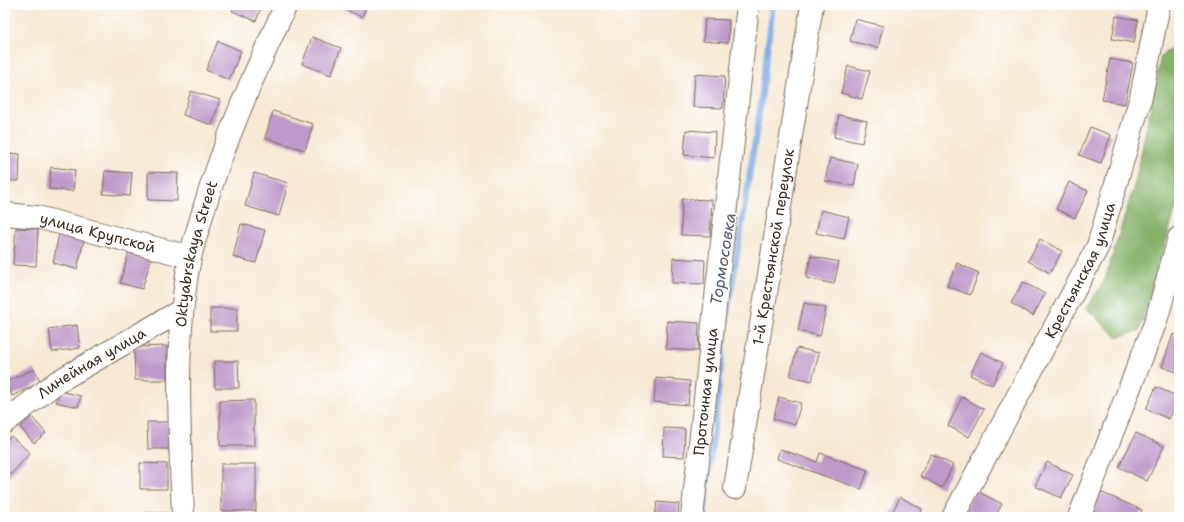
<svg xmlns="http://www.w3.org/2000/svg" width="1184" height="522" font-family="'Shantell Sans',sans-serif">
  <rect width="100%" height="100%" fill="#fff"/>
  <filter id="ink" filterUnits="userSpaceOnUse"><feTurbulence type="fractalNoise" baseFrequency=".025" numOctaves="2"/><feDisplacementMap in="SourceGraphic" scale="8" xChannelSelector="R" yChannelSelector="G"/><feConvolveMatrix kernelMatrix="1 2 1 2 8 2 1 2 1" color-interpolation-filters="sRGB"/></filter>
  <filter id="wash" filterUnits="userSpaceOnUse"><feTurbulence type="fractalNoise" baseFrequency=".012" numOctaves="4" result="noise"/><feDisplacementMap in="SourceGraphic" scale="16" xChannelSelector="R" yChannelSelector="G"/><feGaussianBlur stdDeviation="0.9" result="paint"/><feColorMatrix in="noise" values="0 0 0 0 0 0 0 0 0 0 0 0 0 0 0 0 0 1.4 0 .05"/><feComposite in="paint" operator="in"/></filter>
  <g filter="url(#wash)">
    <rect width="100%" height="100%" fill="#f6e8d3"/>
    <!-- forest -->
    <path fill="#86b26b" stroke="#606e44" d="M 1175,45 L 1179,50 L 1179,198 L 1139,331 L 1117,337 L 1086,308 L 1105,280 L 1136,179 L 1161,56 Z"/>
    <g fill="none" stroke-linecap="round" stroke-linejoin="round">
      <!-- stream -->
      <path stroke="#79a8e3" stroke-width="6" d="M 704,517 L 725,330 L 760,108 L 773,5"/>
    </g>
    <g id="blocks">
      <!-- building -->
      <g fill="#bd9ac9">
        <path d="M 235,5 L 262,5 L 256,21 L 232,11 Z"/>
        <path d="M 335,5 L 367,5 L 362,17 Z"/>
        <path d="M 1116,16 L 1138,20 L 1134,43 L 1112,39 Z"/>
        <path d="M 705,19 L 729,20 L 728,43 L 703,41 Z"/>
        <path d="M 855,19 L 883,26 L 878,48 L 850,41 Z"/>
        <path d="M 312,37 L 341,48 L 331,75 L 302,64 Z"/>
        <path d="M 218,41 L 241,51 L 229,80 L 206,70 Z"/>
        <path d="M 1110,59 L 1133,63 L 1125,104 L 1102,100 Z"/>
        <path d="M 848,66 L 870,71 L 862,99 L 841,93 Z"/>
        <path d="M 695,74 L 725,76 L 723,108 L 693,107 Z"/>
        <path d="M 191,91 L 220,100 L 212,125 L 183,115 Z"/>
        <path d="M 273,111 L 313,124 L 305,150 L 265,138 Z"/>
        <path d="M 839,115 L 867,121 L 862,143 L 834,137 Z"/>
        <path d="M 1090,127 L 1111,135 L 1101,163 L 1079,155 Z"/>
        <path d="M 686,130 L 715,132 L 714,158 L 684,155 Z"/>
        <path d="M 5,153 L 20,154 L 19,181 L 5,181 Z"/>
        <path d="M 830,158 L 858,164 L 854,186 L 825,181 Z"/>
        <path d="M 51,167 L 75,170 L 73,191 L 49,189 Z"/>
        <path d="M 105,171 L 132,173 L 130,196 L 103,194 Z"/>
        <path d="M 148,172 L 178,173 L 177,201 L 148,200 Z"/>
        <path d="M 254,173 L 288,183 L 279,216 L 245,206 Z"/>
        <path d="M 1069,182 L 1088,191 L 1075,218 L 1056,209 Z"/>
        <path d="M 682,199 L 712,200 L 710,236 L 681,235 Z"/>
        <path d="M 821,210 L 849,217 L 844,239 L 816,233 Z"/>
        <path d="M 241,224 L 265,230 L 256,263 L 233,257 Z"/>
        <path d="M 16,228 L 38,229 L 36,266 L 13,265 Z"/>
        <path d="M 59,234 L 84,240 L 77,269 L 53,263 Z"/>
        <path d="M 1040,239 L 1062,251 L 1050,273 L 1028,261 Z"/>
        <path d="M 129,251 L 152,256 L 142,289 L 120,283 Z"/>
        <path d="M 811,256 L 839,262 L 834,284 L 806,278 Z"/>
        <path d="M 673,258 L 705,260 L 704,284 L 672,283 Z"/>
        <path d="M 957,263 L 979,273 L 970,295 L 947,286 Z"/>
        <path d="M 1023,282 L 1045,294 L 1033,316 L 1011,303 Z"/>
        <path d="M 804,303 L 826,308 L 820,336 L 798,331 Z"/>
        <rect x="210" y="308" width="27" height="23"/>
        <path d="M 667,321 L 699,323 L 698,351 L 666,349 Z"/>
        <path d="M 77,325 L 80,348 L 52,352 L 49,329 Z"/>
        <path d="M 1173,334 L 1179,336 L 1179,373 L 1162,367 Z"/>
        <path d="M 167,346 L 167,380 L 135,380 L 134,347 Z"/>
        <path d="M 797,348 L 819,353 L 812,381 L 790,376 Z"/>
        <path d="M 981,352 L 1003,363 L 992,385 L 970,375 Z"/>
        <path d="M 214,361 L 238,361 L 239,388 L 215,388 Z"/>
        <path d="M 34,369 L 41,382 L 12,396 L 6,382 Z"/>
        <path d="M 656,378 L 690,381 L 688,405 L 654,402 Z"/>
        <path d="M 1156,387 L 1179,397 L 1169,419 L 1146,409 Z"/>
        <path d="M 59,391 L 81,396 L 78,407 L 56,402 Z"/>
        <path d="M 779,397 L 801,403 L 795,425 L 773,419 Z"/>
        <path d="M 962,397 L 984,409 L 969,437 L 948,426 Z"/>
        <path d="M 254,400 L 254,446 L 220,446 L 220,401 Z"/>
        <path d="M 32,417 L 46,433 L 34,443 L 20,427 Z"/>
        <path d="M 147,422 L 170,422 L 170,449 L 148,449 Z"/>
        <path d="M 664,428 L 685,429 L 684,457 L 663,456 Z"/>
        <path d="M 1136,433 L 1164,446 L 1147,481 L 1119,467 Z"/>
        <path d="M 11,436 L 30,453 L 5,481 L 5,442 Z"/>
        <path d="M 780,449 L 817,462 L 820,453 L 868,470 L 861,489 L 777,459 Z"/>
        <path d="M 931,454 L 953,465 L 942,488 L 920,476 Z"/>
        <path d="M 1047,462 L 1073,475 L 1061,498 L 1035,486 Z"/>
        <path d="M 140,463 L 167,464 L 167,489 L 140,489 Z"/>
        <rect x="221" y="464" width="35" height="47"/>
        <path d="M 975,490 L 1002,504 L 995,517 L 961,517 Z"/>
        <path d="M 1098,491 L 1142,510 L 1139,517 L 1091,517 Z"/>
        <path d="M 900,497 L 922,509 L 918,517 L 890,517 Z"/>
        <path d="M 657,502 L 679,504 L 678,517 L 655,517 Z"/>
        <rect x="145" y="513" width="24" height="4"/>
      </g>
    </g>
  </g>
  <g filter="url(#ink)">
    <use href="#blocks" fill-opacity="0" stroke="#7c6c5d" stroke-width="1"/>
    <g fill="none" stroke-linecap="round" stroke-linejoin="round">
      <!-- minor casing -->
      <g stroke="#7c6c5d" stroke-width="24">
        <g id="minor">
          <path id="s1" d="M 5,214 L 37,217 L 190,257"/>
          <path id="s2" d="M 5,422 L 57,382 L 182,310"/>
          <path id="s3" d="M 735,488 L 812,5"/>
          <path id="s4" d="M 183,517 C 180,431 173,344 190,258 C 193,243 199,227 203,212 C 224,141 255,72 286,5"/>
          <path id="s5" d="M 692,517 L 748,5"/>
          <path id="s6" d="M 953,517 L 1098,246 L 1141,97 L 1159,5"/>
          <path d="M 1079,517 L 1156,321 L 1179,238"/>
        </g>
      </g>
      <!-- minor -->
      <use href="#minor" stroke="#fff" stroke-width="22"/>
    </g>
  </g>
  <g text-anchor="middle" dominant-baseline="central" stroke-width="3" stroke-linejoin="round" paint-order="stroke">
    <!-- street labels -->
    <g font-size="15" fill="#3b2a1e" stroke="#fff">
      <text stroke="none"><textPath href="#s1" startOffset="95">улица Крупской</textPath></text>
      <text stroke="none"><textPath href="#s3" startOffset="244">1-й Крестьянской переулок</textPath></text>
      <text stroke="none"><textPath href="#s4" startOffset="265">Oktyabrskaya Street</textPath></text>
      <text stroke="none"><textPath href="#s6" startOffset="278">Крестьянская улица</textPath></text>
      <text stroke="none"><textPath href="#s2" startOffset="105">Линейная улица</textPath></text>
      <text stroke="none"><textPath href="#s5" startOffset="126">Проточная улица</textPath></text>
    </g>
    <!-- water labels -->
    <g font-size="16" font-style="italic" fill="#545c6d" stroke="#fff">
      <text transform="translate(723 259) rotate(-81)">Тормосовка</text>
    </g>
  </g>
  <!-- margin -->
  <rect width="1184" height="522" fill="none" stroke="#fff" stroke-width="20"/>
</svg>
